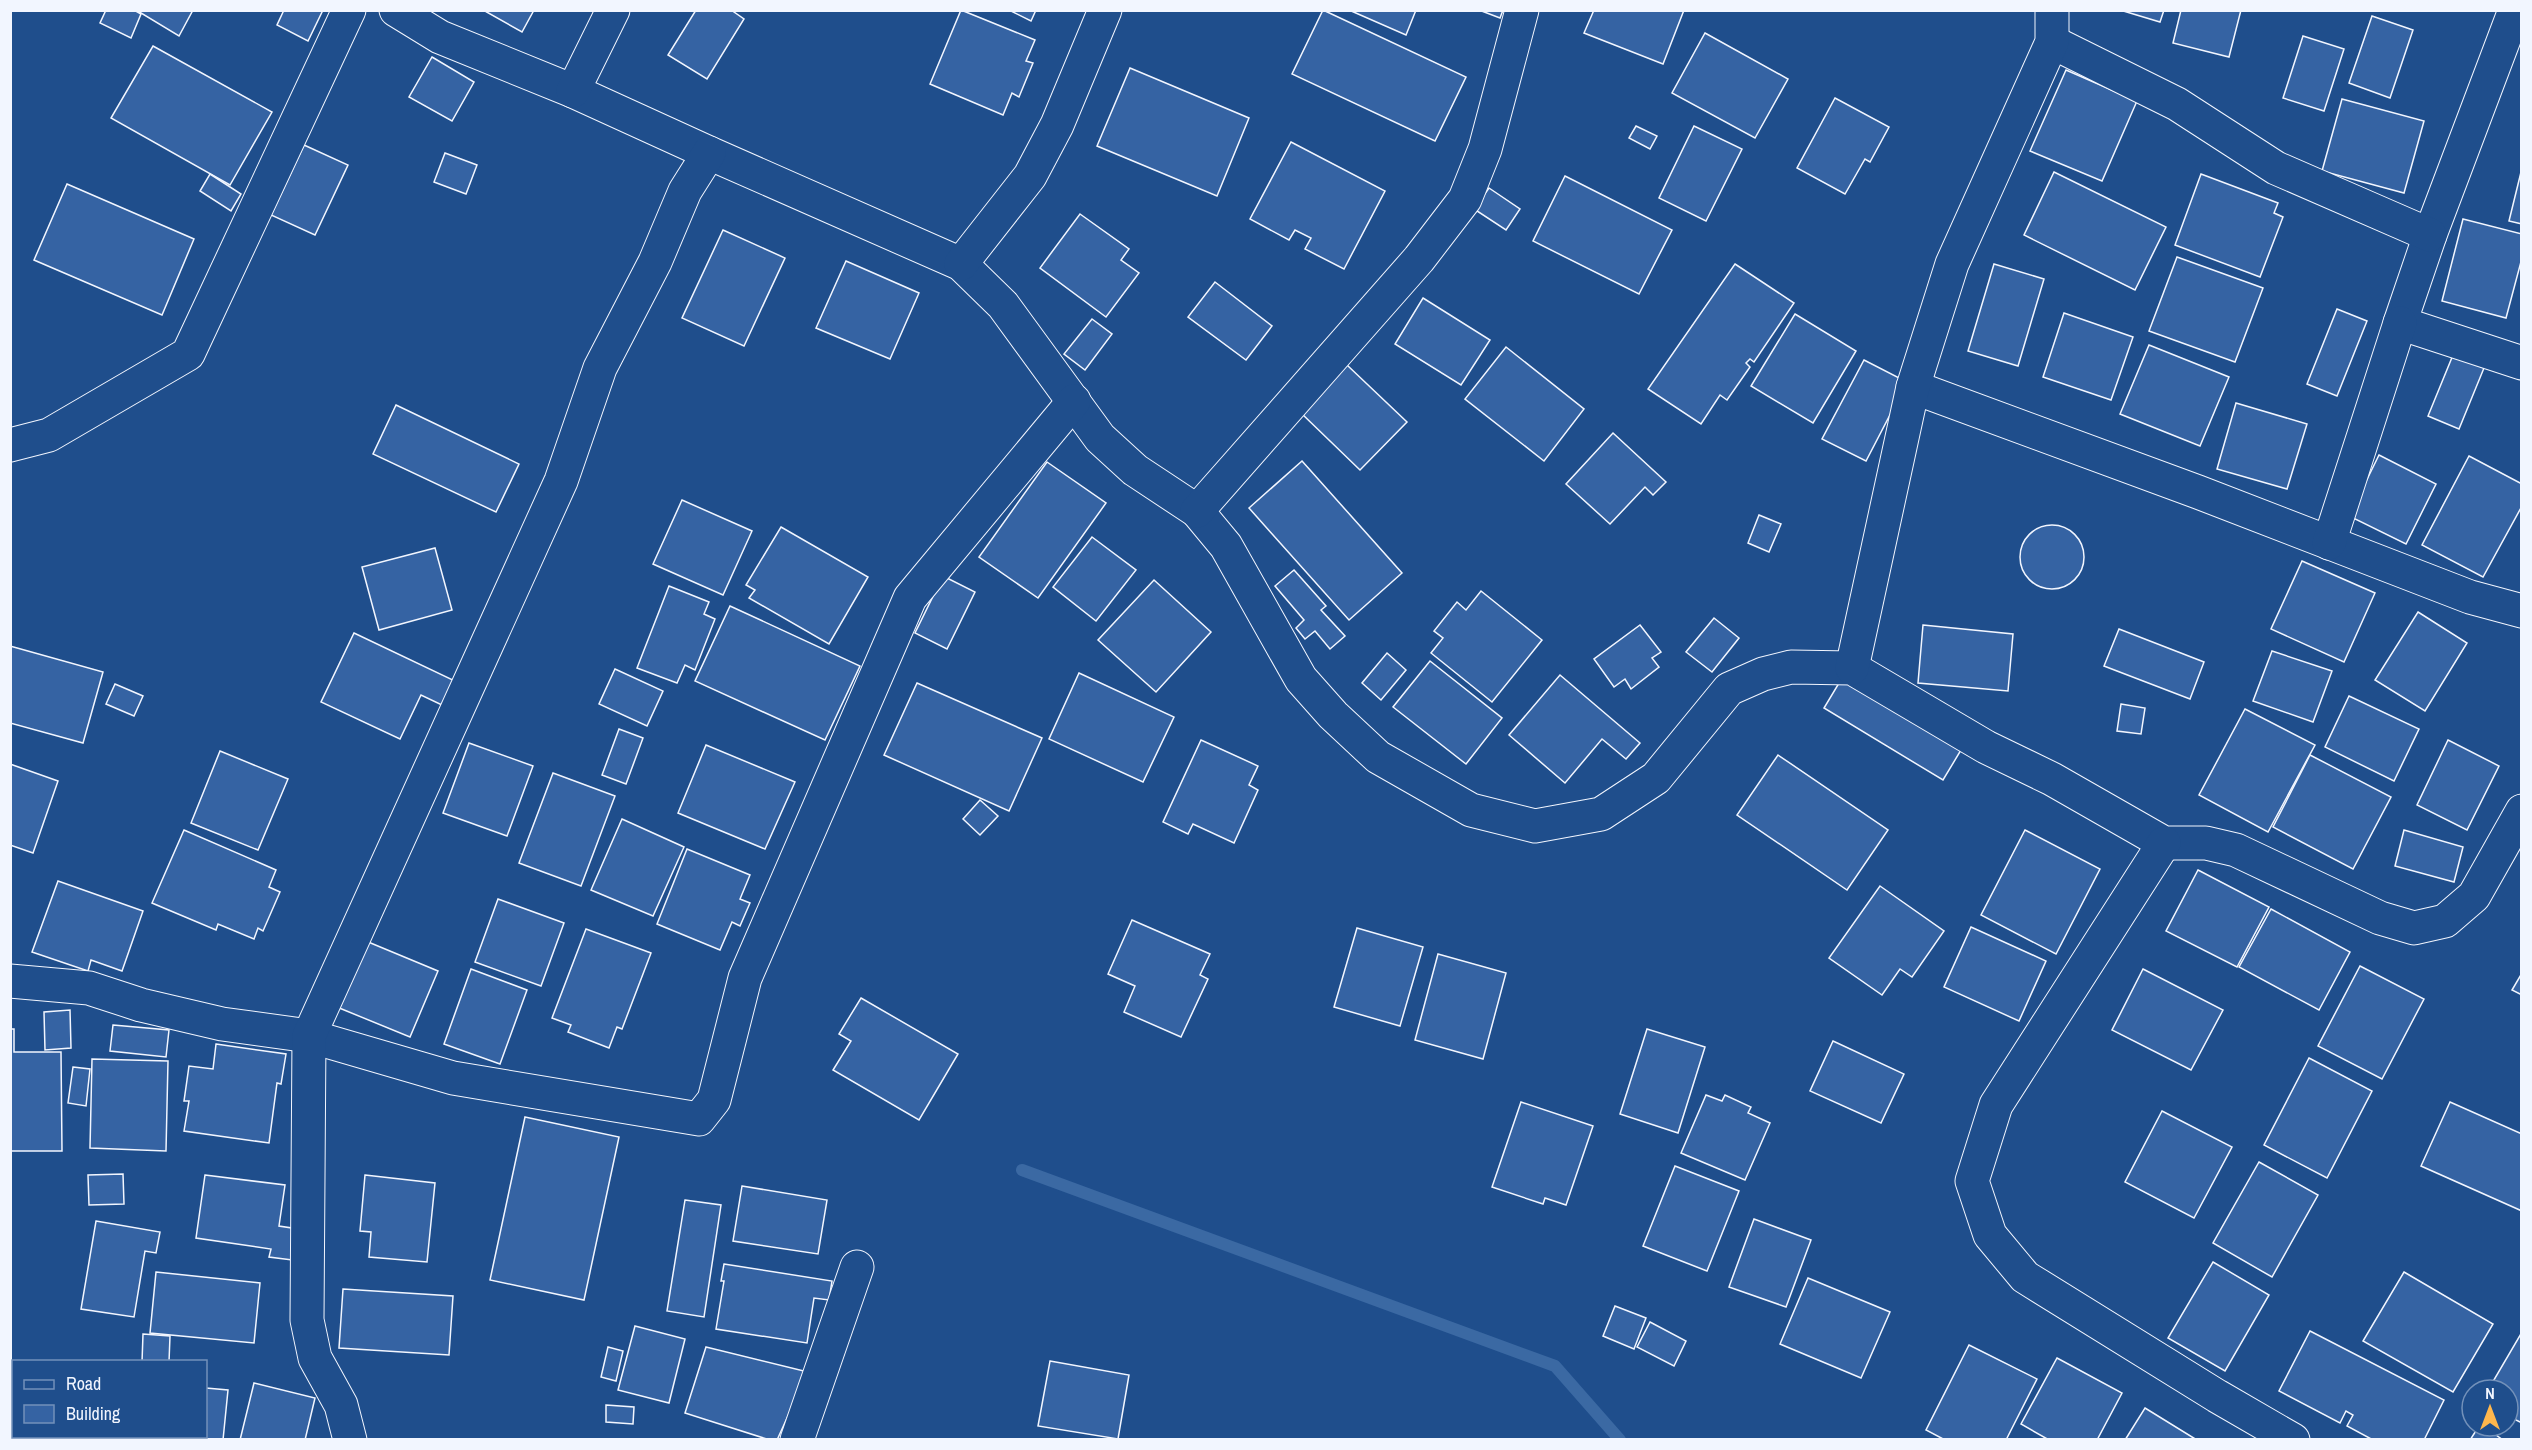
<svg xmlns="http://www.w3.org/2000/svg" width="2532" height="1450" font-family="'Archivo Narrow',sans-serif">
  <rect width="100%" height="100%" fill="#1f4e8c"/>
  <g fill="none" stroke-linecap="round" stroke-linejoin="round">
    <!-- stream -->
    <path stroke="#3b69a3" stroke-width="12" d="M 1022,1170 L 1555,1366 L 1620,1440"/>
  </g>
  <!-- building -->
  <g fill="#3563a3" stroke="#f2f6ff" stroke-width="1.5">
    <path d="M 106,10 L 134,10 L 141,14 L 131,38 L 100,23 Z"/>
    <path d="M 136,10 L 193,10 L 179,36 Z"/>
    <path d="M 284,10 L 323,10 L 308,41 L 277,25 Z"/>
    <path d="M 483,10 L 534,10 L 522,32 Z"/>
    <path d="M 696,10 L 731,10 L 744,19 L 707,79 L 668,55 Z"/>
    <path d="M 961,10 L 1035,40 L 1026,61 L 1033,63 L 1019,97 L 1012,93 L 1003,115 L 930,84 Z"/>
    <path d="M 1009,10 L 1036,10 L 1031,21 Z"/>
    <path d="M 1323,10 L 1466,77 L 1435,141 L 1292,74 Z"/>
    <path d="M 1349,10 L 1416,10 L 1406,35 Z"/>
    <path d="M 1479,10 L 1503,10 L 1500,18 Z"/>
    <path d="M 1594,10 L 1684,10 L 1663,64 L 1584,33 Z"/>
    <path d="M 2120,10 L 2164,10 L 2160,22 Z"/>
    <path d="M 2181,10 L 2241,10 L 2229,57 L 2173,43 Z"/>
    <path d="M 2372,16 L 2413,30 L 2390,98 L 2349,83 Z"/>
    <path d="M 1705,33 L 1788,79 L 1755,138 L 1672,93 Z"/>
    <path d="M 2303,36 L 2344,49 L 2324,111 L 2283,98 Z"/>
    <path d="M 153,46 L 272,112 L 230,185 L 111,118 Z"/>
    <path d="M 432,57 L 474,82 L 452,121 L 409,97 Z"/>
    <path d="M 1130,68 L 1249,118 L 1217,196 L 1097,146 Z"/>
    <path d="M 2066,70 L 2137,101 L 2102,181 L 2030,151 Z"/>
    <path d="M 1835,98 L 1889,127 L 1870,162 L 1865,159 L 1845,194 L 1797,168 Z"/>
    <path d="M 2342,99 L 2424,121 L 2404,193 L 2322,171 Z"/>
    <path d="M 1636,126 L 1657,136 L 1650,149 L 1629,138 Z"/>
    <path d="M 1694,126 L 1742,149 L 1706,221 L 1659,198 Z"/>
    <path d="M 1291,142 L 1385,191 L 1344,269 L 1305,249 L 1311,238 L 1295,230 L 1289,240 L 1250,219 Z"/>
    <path d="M 304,145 L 348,165 L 315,235 L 271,215 Z"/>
    <path d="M 445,153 L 477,165 L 466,194 L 434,182 Z"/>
    <path d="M 2522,168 L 2522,224 L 2509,221 Z"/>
    <path d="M 2054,172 L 2166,227 L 2135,290 L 2024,235 Z"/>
    <path d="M 210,174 L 241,194 L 231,211 L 200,191 Z"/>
    <path d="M 2201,174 L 2278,203 L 2274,213 L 2283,217 L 2260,277 L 2175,245 Z"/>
    <path d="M 1565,176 L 1672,230 L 1639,294 L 1533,241 Z"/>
    <path d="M 67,184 L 194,239 L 162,315 L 34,260 Z"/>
    <path d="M 1489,188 L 1520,209 L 1506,230 L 1474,209 Z"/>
    <path d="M 1080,214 L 1129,249 L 1121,260 L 1139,273 L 1106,317 L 1040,268 Z"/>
    <path d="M 2463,219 L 2522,234 L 2522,258 L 2506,318 L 2442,301 Z"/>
    <path d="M 723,230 L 785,258 L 744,346 L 682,318 Z"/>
    <path d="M 2177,257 L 2263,288 L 2235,362 L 2149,331 Z"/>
    <path d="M 846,261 L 919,293 L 890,359 L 816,328 Z"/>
    <path d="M 1735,264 L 1794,303 L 1754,362 L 1750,359 L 1746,363 L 1750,367 L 1727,400 L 1720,395 L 1701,424 L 1648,389 Z"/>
    <path d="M 1994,264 L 2044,279 L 2018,366 L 1968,351 Z"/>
    <path d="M 1215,282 L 1272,326 L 1246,360 L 1188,317 Z"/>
    <path d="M 1423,298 L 1490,340 L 1461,385 L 1395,344 Z"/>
    <path d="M 2337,309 L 2367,321 L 2337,396 L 2307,384 Z"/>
    <path d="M 2064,313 L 2133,337 L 2111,400 L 2043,377 Z"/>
    <path d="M 1795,314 L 1856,351 L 1813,423 L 1751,386 Z"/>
    <path d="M 1092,319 L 1112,334 L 1085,370 L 1064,354 Z"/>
    <path d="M 2149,345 L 2229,377 L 2200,446 L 2120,414 Z"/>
    <path d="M 1506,347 L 1584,409 L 1544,461 L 1465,399 Z"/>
    <path d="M 2453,355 L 2484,368 L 2459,429 L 2428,416 Z"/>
    <path d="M 1864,360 L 1907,382 L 1866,461 L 1822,439 Z"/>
    <path d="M 1347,365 L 1407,422 L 1360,470 L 1300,412 Z"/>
    <path d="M 2236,403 L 2307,424 L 2287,489 L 2217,469 Z"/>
    <path d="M 396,405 L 519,464 L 496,512 L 373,454 Z"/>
    <path d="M 1613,433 L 1666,482 L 1653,495 L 1645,487 L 1610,524 L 1566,484 Z"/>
    <path d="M 2379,455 L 2436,484 L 2406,544 L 2349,516 Z"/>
    <path d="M 2469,456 L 2522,484 L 2522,506 L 2483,577 L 2422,545 Z"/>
    <path d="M 1302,461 L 1402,573 L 1349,620 L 1249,508 Z"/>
    <path d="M 1047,462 L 1106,503 L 1038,598 L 979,557 Z"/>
    <path d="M 682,500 L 752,531 L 723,595 L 653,564 Z"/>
    <path d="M 1759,515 L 1781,524 L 1769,552 L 1748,543 Z"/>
    <circle cx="2052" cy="557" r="32"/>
    <path d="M 781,527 L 868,577 L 829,644 L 749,598 L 755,590 L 746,585 Z"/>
    <path d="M 1092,537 L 1136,570 L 1096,621 L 1053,587 Z"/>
    <path d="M 435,548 L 452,610 L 379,630 L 362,567 Z"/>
    <path d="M 2302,561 L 2375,593 L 2344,662 L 2271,629 Z"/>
    <path d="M 1294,570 L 1326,606 L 1321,610 L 1345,636 L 1330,649 L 1315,631 L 1305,639 L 1296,628 L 1304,620 L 1275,586 Z"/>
    <path d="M 943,576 L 975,592 L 947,649 L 915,633 Z"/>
    <path d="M 1154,580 L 1211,632 L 1156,692 L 1098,640 Z"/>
    <path d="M 669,586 L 709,602 L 704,614 L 715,619 L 695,670 L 685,665 L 677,683 L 637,668 Z"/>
    <path d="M 1481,591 L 1542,640 L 1492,702 L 1431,653 L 1443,638 L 1434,631 L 1457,602 L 1466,610 Z"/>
    <path d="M 730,606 L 860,666 L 825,740 L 695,681 Z"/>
    <path d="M 2418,612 L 2467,643 L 2425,711 L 2375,680 Z"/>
    <path d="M 1714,618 L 1739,638 L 1712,672 L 1686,652 Z"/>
    <path d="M 1640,625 L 1661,652 L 1652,658 L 1659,667 L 1631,689 L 1625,679 L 1614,687 L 1594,659 Z"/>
    <path d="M 1923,625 L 2013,634 L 2008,691 L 1918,683 Z"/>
    <path d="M 2119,629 L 2204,662 L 2190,699 L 2104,666 Z"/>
    <path d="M 354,633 L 455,681 L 444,706 L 421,695 L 400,739 L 321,702 Z"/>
    <path d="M 10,646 L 103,672 L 83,743 L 10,723 Z"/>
    <path d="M 2272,651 L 2332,671 L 2313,722 L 2253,701 Z"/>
    <path d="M 1387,653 L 1406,670 L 1381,700 L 1362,683 Z"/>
    <path d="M 1430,661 L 1502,718 L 1466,764 L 1393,707 Z"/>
    <path d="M 615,669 L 663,691 L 647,726 L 599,704 Z"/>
    <path d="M 1079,673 L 1174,717 L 1143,782 L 1049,739 Z"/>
    <path d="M 1845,673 L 1964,745 L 1943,780 L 1824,708 Z"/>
    <path d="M 1560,675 L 1640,743 L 1626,759 L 1602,739 L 1565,783 L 1509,735 Z"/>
    <path d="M 917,683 L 1042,738 L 1009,811 L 884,755 Z"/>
    <path d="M 115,684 L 143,696 L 134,716 L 106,704 Z"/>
    <path d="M 2349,696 L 2419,729 L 2394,781 L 2325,747 Z"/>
    <path d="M 2121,704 L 2145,708 L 2141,734 L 2117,731 Z"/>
    <path d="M 2245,709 L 2315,745 L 2268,832 L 2199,795 Z"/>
    <path d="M 619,729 L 643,738 L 626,784 L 602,775 Z"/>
    <path d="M 1201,740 L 1258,766 L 1249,785 L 1258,790 L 1234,843 L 1193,824 L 1188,834 L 1163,822 Z"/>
    <path d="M 2448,740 L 2499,766 L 2467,830 L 2417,805 Z"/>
    <path d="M 469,743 L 533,766 L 507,836 L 443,813 Z"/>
    <path d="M 706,745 L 795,782 L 765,849 L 678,813 Z"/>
    <path d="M 220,751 L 288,779 L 258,850 L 191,823 Z"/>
    <path d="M 1778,755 L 1888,830 L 1847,890 L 1737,815 Z"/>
    <path d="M 2310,755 L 2391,797 L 2353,869 L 2273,827 Z"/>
    <path d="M 10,764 L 58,781 L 33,853 L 10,845 Z"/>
    <path d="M 553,773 L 615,796 L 581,886 L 519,863 Z"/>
    <path d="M 980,800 L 998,816 L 980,835 L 963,819 Z"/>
    <path d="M 622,819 L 684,847 L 653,916 L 591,890 Z"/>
    <path d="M 184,830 L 276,870 L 269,887 L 280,892 L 263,931 L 258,928 L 254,939 L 218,924 L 216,930 L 152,903 Z"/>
    <path d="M 2025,830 L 2100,869 L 2056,954 L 1981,915 Z"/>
    <path d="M 2404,830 L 2463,847 L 2454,882 L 2395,866 Z"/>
    <path d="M 687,849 L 750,875 L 740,899 L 750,903 L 740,926 L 732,922 L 720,950 L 657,924 Z"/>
    <path d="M 2198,870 L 2269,907 L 2237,967 L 2166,931 Z"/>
    <path d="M 58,881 L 143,911 L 122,971 L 91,960 L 88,971 L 32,952 Z"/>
    <path d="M 1880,886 L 1944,931 L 1912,977 L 1900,969 L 1882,995 L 1829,958 Z"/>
    <path d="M 498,899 L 564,923 L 541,986 L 475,962 Z"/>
    <path d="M 2271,909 L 2350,952 L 2319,1010 L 2239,967 Z"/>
    <path d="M 1132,920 L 1210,954 L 1200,975 L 1208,979 L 1181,1037 L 1124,1012 L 1135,986 L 1108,974 Z"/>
    <path d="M 1971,927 L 2046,961 L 2019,1021 L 1944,987 Z"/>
    <path d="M 1357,928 L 1423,947 L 1400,1026 L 1334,1007 Z"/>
    <path d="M 586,929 L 651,953 L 622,1029 L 617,1027 L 609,1048 L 568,1032 L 571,1025 L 552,1018 Z"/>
    <path d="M 361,939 L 438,971 L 410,1037 L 332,1005 Z"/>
    <path d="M 1438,954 L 1506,973 L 1483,1059 L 1415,1040 Z"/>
    <path d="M 2360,966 L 2424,999 L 2382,1079 L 2318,1046 Z"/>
    <path d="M 471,969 L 527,990 L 500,1064 L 444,1044 Z"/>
    <path d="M 2143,969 L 2223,1010 L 2191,1070 L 2112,1030 Z"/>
    <path d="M 2522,973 L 2522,995 L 2512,990 Z"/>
    <path d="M 861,998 L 958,1054 L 919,1120 L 833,1070 L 851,1041 L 839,1034 Z"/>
    <path d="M 70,1010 L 71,1048 L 45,1050 L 44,1012 Z"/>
    <path d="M 113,1025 L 169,1030 L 166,1057 L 110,1051 Z"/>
    <path d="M 10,1029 L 14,1029 L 14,1052 L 61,1052 L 62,1151 L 10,1151 Z"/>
    <path d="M 1647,1029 L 1705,1047 L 1678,1133 L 1620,1114 Z"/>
    <path d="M 1833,1041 L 1904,1074 L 1881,1123 L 1810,1091 Z"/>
    <path d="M 216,1044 L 286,1054 L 281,1084 L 277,1083 L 269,1143 L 184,1131 L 189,1101 L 184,1101 L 189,1066 L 213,1069 Z"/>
    <path d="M 2309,1058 L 2372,1091 L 2327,1178 L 2264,1145 Z"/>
    <path d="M 92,1059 L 168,1061 L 166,1151 L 90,1148 Z"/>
    <path d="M 73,1067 L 90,1069 L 86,1106 L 68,1103 Z"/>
    <path d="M 1706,1095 L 1722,1101 L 1725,1095 L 1751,1107 L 1748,1113 L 1770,1123 L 1745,1180 L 1681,1153 Z"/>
    <path d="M 1521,1102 L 1593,1126 L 1566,1205 L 1545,1198 L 1543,1204 L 1492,1187 Z"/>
    <path d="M 2450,1102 L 2522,1134 L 2522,1211 L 2421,1166 Z"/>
    <path d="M 2162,1111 L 2232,1147 L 2194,1218 L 2125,1182 Z"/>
    <path d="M 525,1117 L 619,1137 L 584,1300 L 490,1280 Z"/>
    <path d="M 2259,1162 L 2318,1195 L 2272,1277 L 2213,1243 Z"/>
    <path d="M 1675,1166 L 1739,1191 L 1707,1271 L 1643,1246 Z"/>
    <path d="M 123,1174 L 124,1204 L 89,1205 L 88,1175 Z"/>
    <path d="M 205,1175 L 285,1185 L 279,1226 L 305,1230 L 300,1261 L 269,1257 L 271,1249 L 196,1238 Z"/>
    <path d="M 365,1175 L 435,1183 L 427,1262 L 369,1257 L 371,1232 L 360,1231 Z"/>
    <path d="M 742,1186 L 827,1200 L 818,1254 L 733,1241 Z"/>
    <path d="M 685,1200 L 721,1205 L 704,1317 L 667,1311 Z"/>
    <path d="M 1754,1219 L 1811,1240 L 1786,1307 L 1729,1287 Z"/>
    <path d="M 96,1221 L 160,1232 L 156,1253 L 145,1251 L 134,1317 L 81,1309 Z"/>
    <path d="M 2213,1262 L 2269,1295 L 2225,1371 L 2168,1338 Z"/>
    <path d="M 724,1264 L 832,1281 L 829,1300 L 814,1298 L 807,1343 L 716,1329 L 724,1281 L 721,1281 Z"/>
    <path d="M 156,1272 L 260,1283 L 254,1343 L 150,1333 Z"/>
    <path d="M 2404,1272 L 2493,1324 L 2453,1392 L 2363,1341 Z"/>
    <path d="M 1808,1278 L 1890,1312 L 1861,1378 L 1780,1344 Z"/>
    <path d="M 343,1289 L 453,1296 L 449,1355 L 339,1348 Z"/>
    <path d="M 1615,1306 L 1646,1318 L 1634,1349 L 1603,1336 Z"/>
    <path d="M 1650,1322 L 1686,1341 L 1674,1366 L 1637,1347 Z"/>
    <path d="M 635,1326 L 685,1339 L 669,1403 L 618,1390 Z"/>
    <path d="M 2310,1331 L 2444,1400 L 2424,1440 L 2373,1440 L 2347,1426 L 2353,1415 L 2346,1411 L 2340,1423 L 2279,1391 Z"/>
    <path d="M 2522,1332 L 2522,1423 L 2508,1416 L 2508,1390 L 2488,1390 Z"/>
    <path d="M 143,1334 L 170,1336 L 169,1362 L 142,1362 Z"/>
    <path d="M 1969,1345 L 2037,1379 L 2006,1440 L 1945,1440 L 1926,1430 Z"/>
    <path d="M 608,1347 L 623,1351 L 616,1381 L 601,1377 Z"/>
    <path d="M 706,1347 L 808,1372 L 777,1440 L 770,1440 L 685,1413 Z"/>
    <path d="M 2057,1358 L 2122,1393 L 2097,1440 L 2049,1440 L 2021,1424 Z"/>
    <path d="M 10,1360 L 15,1362 L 14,1398 L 10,1408 Z"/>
    <path d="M 1050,1361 L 1129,1375 L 1118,1439 L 1038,1426 Z"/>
    <path d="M 254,1383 L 315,1398 L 305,1440 L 240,1440 Z"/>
    <path d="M 206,1388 L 228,1390 L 223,1440 L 152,1440 L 152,1436 L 206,1436 Z"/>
    <path d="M 606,1405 L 634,1407 L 633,1424 L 606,1422 Z"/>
    <path d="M 2145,1408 L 2197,1440 L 2125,1440 Z"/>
    <path d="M 2479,1426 L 2483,1426 L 2503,1440 L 2470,1440 Z"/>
    <path d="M 33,1436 L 92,1436 L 91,1440 L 32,1440 Z"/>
  </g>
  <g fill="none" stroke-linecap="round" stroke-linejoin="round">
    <!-- street casing -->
    <g stroke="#f2f6ff" stroke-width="35">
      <g id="street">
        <path d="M 396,10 L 440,37 L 573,91 L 709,153 L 961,264 L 1003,305 L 1100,438 L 1135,470 L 1197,511 L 1226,546 L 1301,679 L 1333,715 L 1378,757 L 1471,810 L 1535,826 L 1601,814 L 1656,778 L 1729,689 L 1763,674 L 1791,667 L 1852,668 L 1986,747 L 2052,779 L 2164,843 L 2206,843 L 2236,850 L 2380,918 L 2414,928 L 2445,921 L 2474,896 L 2522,811"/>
        <path d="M 2515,10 L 2430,235 L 2400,323 L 2522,363"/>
        <path d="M 2052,42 L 2177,104 L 2276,168 L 2430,235"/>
        <path d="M 573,91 L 613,10"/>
        <path d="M 961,264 L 1030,176 L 1057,125 L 1105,10"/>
        <path d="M 1913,387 L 2198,492 L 2470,597 L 2522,611"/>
        <path d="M 10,445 L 49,435 L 188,354 L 349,10"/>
        <path d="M 1197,511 L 1419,259 L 1465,199 L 1485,149 L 1522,10"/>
        <path d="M 2329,543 L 2400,323"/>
        <path d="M 1852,668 L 1913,387 L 1952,264 L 2052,42 L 2052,10"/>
        <path d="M 2164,843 L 1996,1105 L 1972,1181 L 1990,1235 L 2025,1277 L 2217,1396 L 2293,1440"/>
        <path d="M 10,981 L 89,988 L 141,1005 L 222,1024 L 309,1036 L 453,1078 L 699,1119 L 714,1100 L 745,978 L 910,598 L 1074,401"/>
        <path d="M 350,1440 L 341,1405 L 315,1358 L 307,1320 L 309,1036 L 561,481 L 600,368 L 655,262 L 685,191 L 709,153"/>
        <path d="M 797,1440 L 857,1267"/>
      </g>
    </g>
    <!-- street -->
    <use href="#street" stroke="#1f4e8c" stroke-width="33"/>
  </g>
  <!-- border -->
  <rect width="2532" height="1450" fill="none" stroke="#f2f6ff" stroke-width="24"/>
  <!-- legend -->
  <rect x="12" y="1360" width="195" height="78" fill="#1f4e8c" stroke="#7391ba" stroke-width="1.5"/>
  <rect x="24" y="1380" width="30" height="9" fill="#1f4e8c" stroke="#7391ba" stroke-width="1.5"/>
  <text x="66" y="1390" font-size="18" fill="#f2f6ff">Road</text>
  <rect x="24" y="1405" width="30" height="18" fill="#3563a3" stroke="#7391ba" stroke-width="1.5"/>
  <text x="66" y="1420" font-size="18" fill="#f2f6ff">Building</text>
  <!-- north arrow -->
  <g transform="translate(2490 1408)"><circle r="28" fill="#1f4e8c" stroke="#7391ba" stroke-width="1.5"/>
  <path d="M0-4.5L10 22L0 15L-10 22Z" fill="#ffb74d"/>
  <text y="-9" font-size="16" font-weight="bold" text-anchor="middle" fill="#f2f6ff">N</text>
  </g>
</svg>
